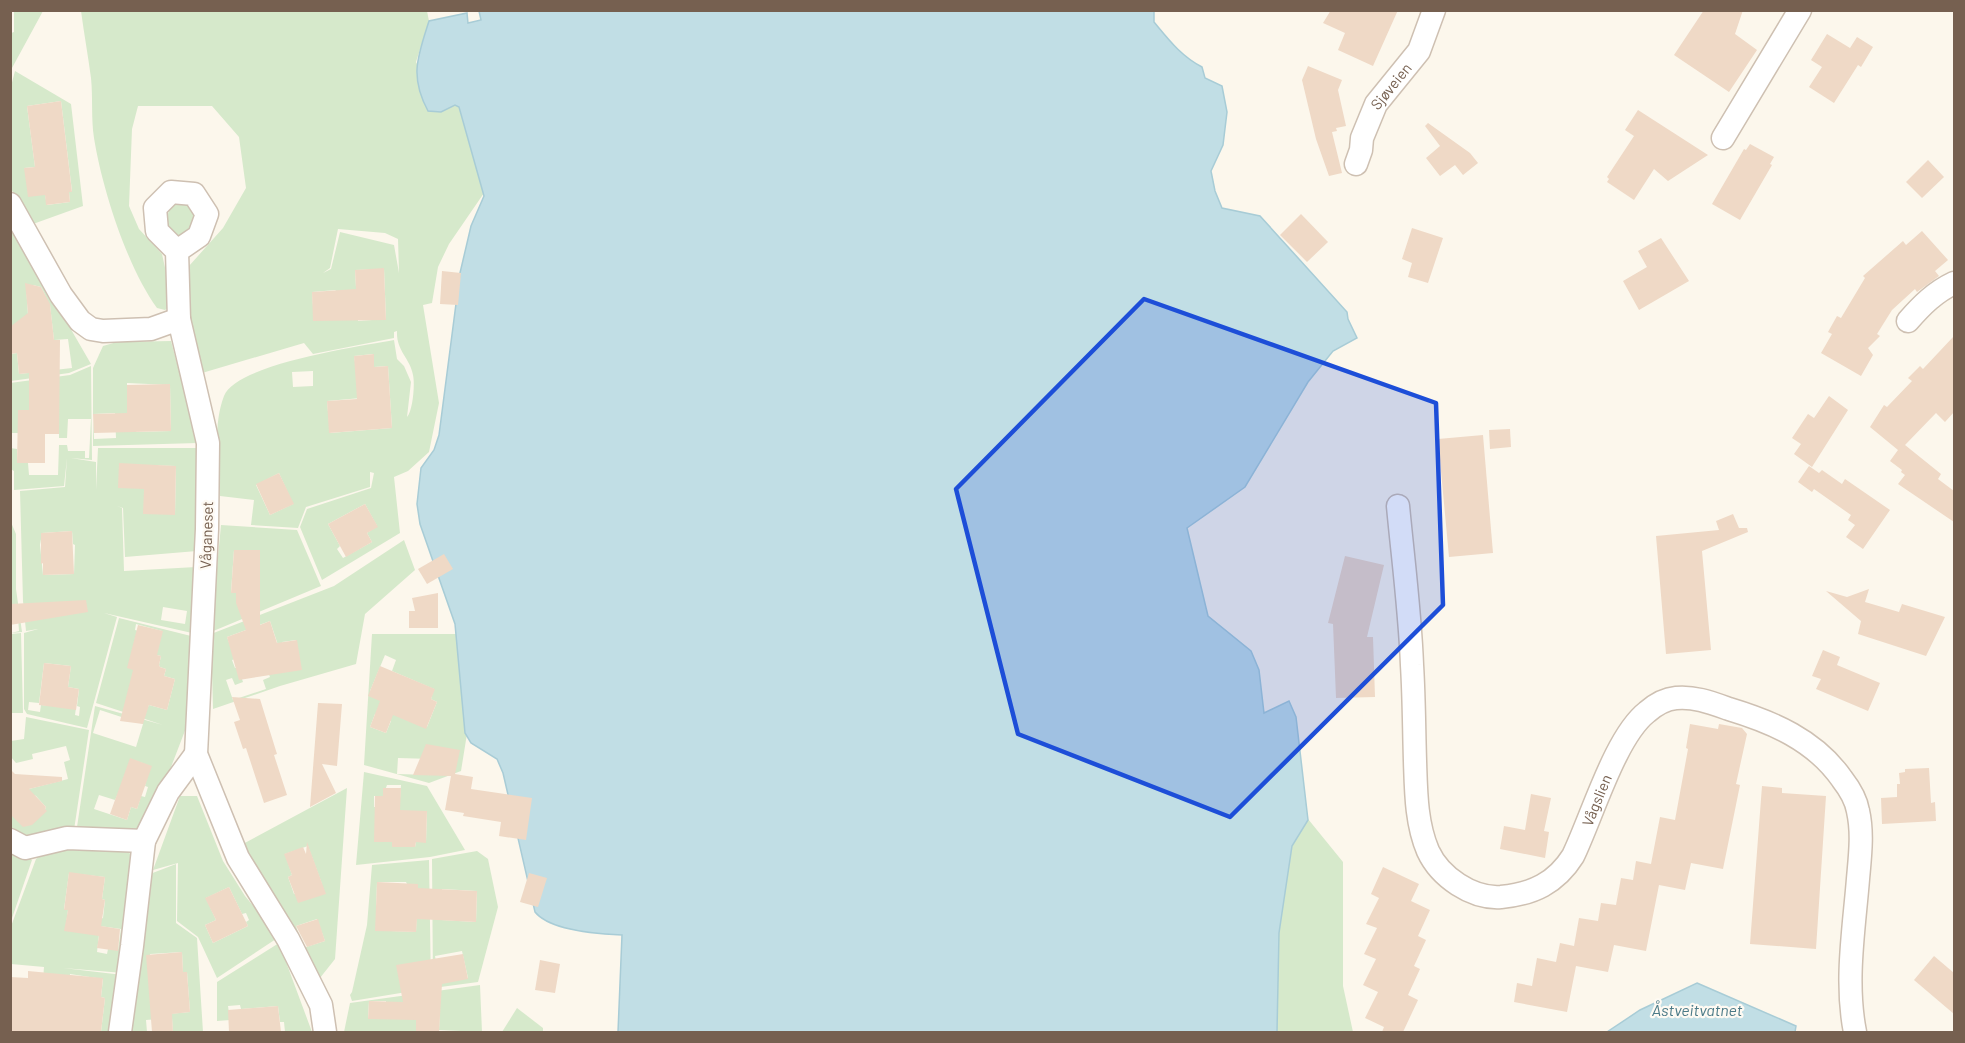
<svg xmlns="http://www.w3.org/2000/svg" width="1965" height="1043" font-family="Barlow,sans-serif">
  <rect width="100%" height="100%" fill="#fcf7ec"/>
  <!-- green -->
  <g fill="#d6e9cb" fill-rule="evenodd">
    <path d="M 14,11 L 43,11 L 12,68 L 11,76 L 11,33 L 14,32 Z"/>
    <path d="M 81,11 L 427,11 L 429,21 L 416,62 L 441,112 L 455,104 L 459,107 L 484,193 L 449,244 L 438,267 L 432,303 L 423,305 L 439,403 L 429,452 L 408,471 L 394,477 L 400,533 L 322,580 L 300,527 L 307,509 L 371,488 L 374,473 L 370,472 L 370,487 L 306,507 L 298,528 L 251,525 L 254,500 L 220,496 C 219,465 212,427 224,396 C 236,364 361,346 394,340 L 397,359 L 404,366 L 411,382 L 407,417 C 413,410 415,384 413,375 C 410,358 396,351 397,331 L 394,332 L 394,338 L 313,354 L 304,343 L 202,373 L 191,321 L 189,266 L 223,228 L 246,188 L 239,137 L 212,106 L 138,106 L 132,129 L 129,206 L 139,229 L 162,254 L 169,286 L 169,307 L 165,310 L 157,308 C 127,267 102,188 94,138 C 91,118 93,98 91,78 C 88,56 84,33 81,11 ZM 338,229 L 385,233 L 398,239 L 399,273 L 394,245 L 340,232 L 331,269 L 323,273 L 330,268 ZM 384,269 L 386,319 L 358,321 L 355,270 ZM 336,290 L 314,321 L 312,292 ZM 373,354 L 374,367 L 388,366 L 392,428 L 330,433 L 327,401 L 361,398 L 354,356 ZM 313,371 L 313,386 L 293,387 L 292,372 ZM 279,473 L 293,504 L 270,515 L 256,485 ZM 365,504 L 377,526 L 367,533 L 372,542 L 343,558 L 337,549 L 340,546 L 328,524 Z"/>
    <path d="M 15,71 L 71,104 L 83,206 L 33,224 L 11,189 L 10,90 ZM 61,101 L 72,191 L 69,192 L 70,202 L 47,205 L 45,195 L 24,168 L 35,167 L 27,106 Z"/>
    <path d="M 180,200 L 189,200 L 197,217 L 184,240 L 169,231 C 165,216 167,209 180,200 Z"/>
    <path d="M 10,224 L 91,364 L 69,373 L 11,381 L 11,354 L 17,353 L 19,374 L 72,368 L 68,339 L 54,340 L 50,305 L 47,305 L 45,295 L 41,287 L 33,285 L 26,286 L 28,315 L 11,327 Z"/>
    <path d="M 171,341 L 198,443 L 93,446 L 93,368 L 103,346 L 117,342 ZM 127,383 L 170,385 L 171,431 L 136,432 L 135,412 L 127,404 ZM 115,413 L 116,438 L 94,439 L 93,414 Z"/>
    <path d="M 91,366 L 92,460 L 71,458 L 96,462 L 96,490 L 98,448 L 199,448 L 197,551 L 125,557 L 123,508 L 117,506 L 122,508 L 124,571 L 196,567 L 192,633 L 104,613 L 117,617 L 87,728 L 27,714 L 24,709 L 24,633 L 38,629 L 26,631 L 23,601 L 20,491 L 65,487 L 67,458 L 64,486 L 14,490 L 14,471 L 11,469 L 10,448 L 17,449 L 17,463 L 28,463 L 29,475 L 58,475 L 59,445 L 67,445 L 68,451 L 85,451 L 85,458 L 89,458 L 91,419 L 68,419 L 67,438 L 59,438 L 59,398 L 29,398 L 29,410 L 18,410 L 18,433 L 11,433 L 10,383 L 70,375 ZM 145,465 L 176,466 L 175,515 ZM 72,531 L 73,544 L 75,545 L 74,574 L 43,575 L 40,545 L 42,533 ZM 163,607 L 187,611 L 185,624 L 161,620 ZM 44,663 L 71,666 L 68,687 L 79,689 L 77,706 L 80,707 L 79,716 L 75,715 L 76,708 L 41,705 L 40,712 L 28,710 L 29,702 L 39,703 Z"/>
    <path d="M 10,520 L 16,534 L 16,589 L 22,632 L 11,633 L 19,631 L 17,604 L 11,604 Z"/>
    <path d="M 221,525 L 297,530 L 321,586 L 211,632 ZM 234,550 L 260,550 L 260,593 L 236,596 L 236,593 L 231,592 Z"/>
    <path d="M 404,540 L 415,570 L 365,614 L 356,664 L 280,686 L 213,709 L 211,634 L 334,586 ZM 270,621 L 280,651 L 263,659 L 270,677 L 263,680 L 266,689 L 233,700 L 226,680 L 232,678 L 235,685 L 243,682 L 238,668 L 235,668 L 232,660 L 235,659 L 227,637 ZM 296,640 L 301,670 L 282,642 Z"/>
    <path d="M 119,618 L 191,636 L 191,715 L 148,827 L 130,835 L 77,827 L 95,706 L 163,725 L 96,703 ZM 136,624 L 162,631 L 153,654 L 161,656 L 159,665 L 160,667 L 166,669 L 164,676 L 175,679 L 167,710 L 149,705 L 147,709 L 133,670 L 139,631 L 135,630 ZM 100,710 L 143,724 L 136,747 L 93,733 ZM 134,760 L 150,766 L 145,786 L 148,787 L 145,797 L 141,796 L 137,809 L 131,807 L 127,820 L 94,809 L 99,795 L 115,800 Z"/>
    <path d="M 21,633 L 23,713 L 11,713 L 12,702 L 11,634 Z"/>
    <path d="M 372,634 L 462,634 L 471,709 L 461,771 L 429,783 L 364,765 ZM 385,655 L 396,660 L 392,671 L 434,689 L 431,699 L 437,702 L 427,727 L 406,712 L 370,691 ZM 375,714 L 391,721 L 386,733 L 370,727 ZM 398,758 L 432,759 L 431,775 L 397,774 Z"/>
    <path d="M 26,717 L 89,730 L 74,830 L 26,837 L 11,833 L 11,814 L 45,809 L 46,807 L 36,796 L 30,793 L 29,789 L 68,779 L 64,762 L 70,760 L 66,746 L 32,754 L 33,759 L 16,763 L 11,757 L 11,741 L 24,739 Z"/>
    <path d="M 364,772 L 427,786 L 465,850 L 430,857 L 356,865 ZM 387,785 L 401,785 L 400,799 L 394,808 L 374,807 L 374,796 L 383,796 ZM 427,811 L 426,842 L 416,842 L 415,847 L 393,847 L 392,842 Z"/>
    <path d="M 347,788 L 335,959 L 316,983 L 241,845 ZM 308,846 L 322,884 L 294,894 L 288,877 L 292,875 L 285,854 ZM 317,919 L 325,941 L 303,948 L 296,926 Z"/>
    <path d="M 180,796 L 197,796 L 223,861 L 245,896 L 279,937 L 217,978 L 198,937 L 177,921 L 178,863 L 153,870 ZM 229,887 L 242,914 L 246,913 L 249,920 L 246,922 L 248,926 L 213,943 L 205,925 L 216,920 L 206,898 Z"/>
    <path d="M 1308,819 L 1343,862 L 1343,986 L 1353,1032 L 1277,1032 L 1278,933 L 1292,846 Z"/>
    <path d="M 11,845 L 32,860 L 11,921 Z"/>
    <path d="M 52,848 L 127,849 L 136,864 L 123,973 L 63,968 L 123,975 L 113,1032 L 101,1032 L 105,998 L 101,997 L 103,979 L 70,974 L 62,1032 L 39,1032 L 44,967 L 11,964 L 10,929 L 36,859 ZM 69,873 L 105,877 L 102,899 L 105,900 L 103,918 L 65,931 L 68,910 L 64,909 ZM 100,926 L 121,929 L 118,950 L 108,949 L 107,954 L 97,952 Z"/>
    <path d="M 477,851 L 488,859 L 498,907 L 478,982 L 433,988 L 432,859 ZM 442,889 L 477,891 L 476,922 L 441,920 ZM 462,951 L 468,978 L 440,983 L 435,956 Z"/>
    <path d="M 429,860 L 431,988 L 352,1001 L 350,995 L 352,992 L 367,925 L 372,865 ZM 377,882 L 406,882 L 407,884 L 418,885 L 416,932 L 391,931 L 376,909 Z"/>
    <path d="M 176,864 L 176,923 L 197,938 L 203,1032 L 173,1032 L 172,1018 L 146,1020 L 147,1032 L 128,1032 L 150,874 ZM 182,952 L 183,972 L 187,972 L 190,1012 L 168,1014 L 151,974 L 150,954 Z"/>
    <path d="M 279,943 L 312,1032 L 281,1032 L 285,1032 L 284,1022 L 280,1022 L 278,1006 L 241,1009 L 240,1005 L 228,1006 L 230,1020 L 217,1021 L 217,1032 L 217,982 Z"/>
    <path d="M 480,985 L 482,1032 L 439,1030 L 440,1011 L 417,1009 L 416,1032 L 344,1032 L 350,1003 ZM 369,1001 L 386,1001 L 386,1019 L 368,1018 Z"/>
    <path d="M 517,1008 L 543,1028 L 543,1032 L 502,1032 Z"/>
  </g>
  <!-- water -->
  <g fill="#c1dee5" stroke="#a8ccd6" stroke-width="1.5">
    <path d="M 1154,10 L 1154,22 C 1169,40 1181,56 1202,67 L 1205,78 L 1222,86 L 1227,112 L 1223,145 L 1211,171 L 1215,191 L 1222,208 L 1260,216 L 1347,312 L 1348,319 L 1357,338 L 1333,351 L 1308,382 L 1245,487 L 1187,528 L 1208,616 L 1251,651 L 1259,670 L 1264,713 L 1289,701 L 1296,717 L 1308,820 L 1292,846 L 1279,933 L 1277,1032 L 618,1032 L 622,935 C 599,934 550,931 535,912 L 503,773 L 497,759 L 471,743 L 465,733 L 455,624 L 420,524 L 417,504 L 421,468 L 434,450 L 439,435 L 460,273 L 471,226 L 484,196 L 459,107 L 455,105 L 441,112 L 428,111 C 409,76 418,56 429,21 L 467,13 L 468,23 L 481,20 L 479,11 Z"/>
    <path d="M 1697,983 L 1796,1026 L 1795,1032 L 1607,1032 L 1640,1010 Z"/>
  </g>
  <!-- building -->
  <g fill="#efd9c6">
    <path d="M 1331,10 L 1398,10 L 1373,66 L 1338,50 L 1345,33 L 1323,23 Z"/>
    <path d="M 1704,10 L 1743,10 L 1735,34 L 1757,50 L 1729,92 L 1674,55 Z"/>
    <path d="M 1827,34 L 1850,48 L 1857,37 L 1873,47 L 1861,67 L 1858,65 L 1834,103 L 1809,87 L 1822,67 L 1811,60 Z"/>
    <path d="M 1308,66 L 1342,80 L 1338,90 L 1346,126 L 1336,128 L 1337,131 L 1332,132 L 1342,173 L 1329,176 L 1316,139 L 1302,80 Z"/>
    <path d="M 61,101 L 72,192 L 69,192 L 70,202 L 46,205 L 45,195 L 28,197 L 24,168 L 35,167 L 27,106 Z"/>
    <path d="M 1638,110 L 1708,155 L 1668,181 L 1654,169 L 1634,200 L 1607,182 L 1609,179 L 1607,177 L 1634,136 L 1625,130 Z"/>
    <path d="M 1428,123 L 1470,153 L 1478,163 L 1463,175 L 1455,165 L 1440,176 L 1426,158 L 1440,146 L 1425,126 Z"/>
    <path d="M 1750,144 L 1774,157 L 1770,164 L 1772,165 L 1740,220 L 1712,204 L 1744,149 L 1746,150 Z"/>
    <path d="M 1928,160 L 1944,177 L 1922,198 L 1906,182 Z"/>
    <path d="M 1301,214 L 1328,242 L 1307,262 L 1280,235 Z"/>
    <path d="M 1412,228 L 1443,238 L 1428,283 L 1408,277 L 1412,263 L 1402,259 Z"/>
    <path d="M 1922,231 L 1948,260 L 1935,271 L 1939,276 L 1917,292 L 1915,289 L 1892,310 L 1877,334 L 1880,336 L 1868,348 L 1873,355 L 1861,376 L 1821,353 L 1832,334 L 1828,332 L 1837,316 L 1841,318 L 1865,278 L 1863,276 L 1903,241 L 1906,245 Z"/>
    <path d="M 1661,238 L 1689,281 L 1639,310 L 1623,281 L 1647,267 L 1638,251 Z"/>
    <path d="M 384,268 L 386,320 L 313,321 L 312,292 L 356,289 L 355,270 Z"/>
    <path d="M 442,271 L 461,273 L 458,305 L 440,304 Z"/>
    <path d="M 25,283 L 41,287 L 50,304 L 54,340 L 60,340 L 59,434 L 45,434 L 45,463 L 17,463 L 18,410 L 29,410 L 29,373 L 19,374 L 17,353 L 10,354 L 10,327 L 28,313 Z"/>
    <path d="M 1954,336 L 1954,412 L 1945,422 L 1936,413 L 1905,445 L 1941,474 L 1938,479 L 1954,491 L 1954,522 L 1898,484 L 1905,475 L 1901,472 L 1902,470 L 1890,461 L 1898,450 L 1870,427 L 1884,405 L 1887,407 L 1912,381 L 1908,378 L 1920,366 L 1923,369 Z"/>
    <path d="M 374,354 L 374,367 L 388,366 L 392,428 L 329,433 L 327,401 L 357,399 L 354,356 Z"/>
    <path d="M 170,384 L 171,431 L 94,433 L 93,414 L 127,413 L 127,385 Z"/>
    <path d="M 1829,396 L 1848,410 L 1812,467 L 1794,454 L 1801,444 L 1792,438 L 1808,414 L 1814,418 Z"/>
    <path d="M 1510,429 L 1511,447 L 1490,449 L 1489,430 Z"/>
    <path d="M 1483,435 L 1493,553 L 1449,557 L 1438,439 Z"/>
    <path d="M 119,463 L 176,466 L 175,515 L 143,514 L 144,489 L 118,488 Z"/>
    <path d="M 1809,466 L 1819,473 L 1822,470 L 1842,484 L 1845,479 L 1890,510 L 1863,549 L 1846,537 L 1855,525 L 1848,520 L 1851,515 L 1814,489 L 1812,492 L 1798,482 Z"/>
    <path d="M 279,473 L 294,504 L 270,515 L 256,484 Z"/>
    <path d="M 365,504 L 378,527 L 367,533 L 372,542 L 346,557 L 328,524 Z"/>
    <path d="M 1733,514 L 1739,528 L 1747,528 L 1748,532 L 1702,551 L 1711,650 L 1666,654 L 1656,536 L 1719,530 L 1716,521 Z"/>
    <path d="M 72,531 L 74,574 L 43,575 L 43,563 L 41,564 L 41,533 Z"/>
    <path d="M 234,550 L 260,550 L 260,625 L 270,621 L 277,643 L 297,640 L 302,670 L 239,680 L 227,637 L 246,630 L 236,603 L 236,593 L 231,593 Z"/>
    <path d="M 444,554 L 453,569 L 427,584 L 418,569 Z"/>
    <path d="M 1345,556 L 1384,565 L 1367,637 L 1373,637 L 1375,697 L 1336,698 L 1333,624 L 1328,623 Z"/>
    <path d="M 1869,589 L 1865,602 L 1899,612 L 1902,604 L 1945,617 L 1926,656 L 1858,634 L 1861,621 L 1826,591 L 1847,597 Z"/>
    <path d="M 438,593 L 438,628 L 409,628 L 409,611 L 415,611 L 412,598 Z"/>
    <path d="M 86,600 L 88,612 L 10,625 L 10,604 Z"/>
    <path d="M 138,625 L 163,631 L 157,655 L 161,656 L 159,665 L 160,667 L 166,669 L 164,676 L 175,679 L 167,710 L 149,705 L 143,724 L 120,721 L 133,670 L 127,668 Z"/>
    <path d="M 1823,650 L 1840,657 L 1837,665 L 1880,683 L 1868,711 L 1816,689 L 1821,679 L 1812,676 Z"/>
    <path d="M 44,663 L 71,666 L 68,687 L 79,689 L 76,710 L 39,705 Z"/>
    <path d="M 380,666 L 435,689 L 431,699 L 437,702 L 426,729 L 393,715 L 386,733 L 370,727 L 380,701 L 368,696 Z"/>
    <path d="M 232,697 L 260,699 L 277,754 L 274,755 L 287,795 L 264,803 L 246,748 L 243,749 L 234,722 L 240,720 Z"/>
    <path d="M 318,703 L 342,704 L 337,766 L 322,764 L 336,793 L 310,807 Z"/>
    <path d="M 1690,724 L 1718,729 L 1719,724 L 1742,728 L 1747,734 L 1736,784 L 1740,785 L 1723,869 L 1691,863 L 1685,890 L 1659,885 L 1646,951 L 1614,945 L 1608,972 L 1576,966 L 1567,1012 L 1514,1002 L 1517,983 L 1532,986 L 1537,958 L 1556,962 L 1560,943 L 1574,946 L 1579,918 L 1598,921 L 1601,903 L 1616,905 L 1621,878 L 1633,880 L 1636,861 L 1651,864 L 1660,817 L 1675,820 L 1688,749 L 1686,748 Z"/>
    <path d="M 426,744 L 460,750 L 455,774 L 473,777 L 471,789 L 532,798 L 526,840 L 499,836 L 501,822 L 463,816 L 464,813 L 445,810 L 451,776 L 413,775 Z"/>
    <path d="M 130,758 L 152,766 L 137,809 L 131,807 L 127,820 L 110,814 Z"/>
    <path d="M 1929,768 L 1931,803 L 1935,802 L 1936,821 L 1882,824 L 1881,798 L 1897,797 L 1897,784 L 1900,784 L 1899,773 L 1905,772 L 1905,769 Z"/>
    <path d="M 10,769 L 15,774 L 62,777 L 62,781 L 29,789 L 46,807 L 45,809 L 47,811 L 32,825 L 23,827 L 10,814 Z"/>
    <path d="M 1762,786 L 1782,788 L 1782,793 L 1826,796 L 1816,949 L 1750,944 Z"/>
    <path d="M 383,788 L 401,788 L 400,810 L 427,811 L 426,843 L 416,842 L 415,847 L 392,847 L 392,842 L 374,842 L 375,796 L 383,796 Z"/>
    <path d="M 1531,794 L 1551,798 L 1544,831 L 1549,832 L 1545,858 L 1500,849 L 1504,826 L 1525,830 Z"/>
    <path d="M 307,842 L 326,894 L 298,903 L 288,877 L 292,875 L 284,854 L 303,847 L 306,854 Z"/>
    <path d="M 1383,867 L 1419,884 L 1411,901 L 1430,910 L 1418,936 L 1426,940 L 1414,966 L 1420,969 L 1408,995 L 1418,1000 L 1403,1032 L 1382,1032 L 1384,1027 L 1365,1018 L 1378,992 L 1363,985 L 1376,959 L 1364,954 L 1377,928 L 1366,924 L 1379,898 L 1371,894 Z"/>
    <path d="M 69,872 L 105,877 L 102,899 L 105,900 L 101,926 L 120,929 L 118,951 L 97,948 L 99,936 L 64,931 L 68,910 L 64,910 Z"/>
    <path d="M 529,873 L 547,878 L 538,907 L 520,902 Z"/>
    <path d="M 377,882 L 418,884 L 418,888 L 477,891 L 476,922 L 417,919 L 416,932 L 375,931 Z"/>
    <path d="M 229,887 L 248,926 L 213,943 L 205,925 L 216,920 L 205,898 Z"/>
    <path d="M 318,919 L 325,941 L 307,947 L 296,926 Z"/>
    <path d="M 182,952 L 183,972 L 187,972 L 190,1012 L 172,1014 L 173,1032 L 152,1032 L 146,955 Z"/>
    <path d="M 463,954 L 468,979 L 442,984 L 439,1032 L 416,1032 L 416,1020 L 368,1019 L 369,1001 L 403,1002 L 396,965 Z"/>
    <path d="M 1934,956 L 1954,973 L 1954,1014 L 1914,980 Z"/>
    <path d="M 540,960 L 560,964 L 555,993 L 535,990 Z"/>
    <path d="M 28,971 L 103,978 L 101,997 L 105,998 L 101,1032 L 10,1032 L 10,977 L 28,978 Z"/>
    <path d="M 278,1006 L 281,1032 L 229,1032 L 228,1010 Z"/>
  </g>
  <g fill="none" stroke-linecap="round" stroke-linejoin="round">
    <!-- minor casing -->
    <g stroke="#cec0b2" stroke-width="25">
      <g id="minor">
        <path d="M 1723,138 L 1800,10"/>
        <path id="s1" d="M 1356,164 L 1361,150 L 1362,138 L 1376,104 L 1419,51 L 1434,10"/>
        <path d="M 10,204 L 61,295 L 80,321 L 91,329 L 103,331 L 151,329 L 179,319"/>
        <path d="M 177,251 L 199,236 L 207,214 L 194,194 L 171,192 L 155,208 L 157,231 L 177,251 L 179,319 L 208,443 L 207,529 L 196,754 L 238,858 L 288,939 L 321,1005 L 325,1032"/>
        <path d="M 1908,321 C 1922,305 1935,292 1954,283"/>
        <path id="s2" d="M 1398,506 C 1403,559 1410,612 1412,665 C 1414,697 1414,729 1415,761 C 1416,791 1416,823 1428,851 C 1440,877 1472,899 1501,897 C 1533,894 1556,883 1573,856 C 1592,817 1615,737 1647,712 C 1655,705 1665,699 1676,698 C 1694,696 1712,703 1729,709 C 1772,722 1815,740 1842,779 C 1849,788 1856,799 1858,811 C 1863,833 1860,856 1858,879 C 1854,929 1845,982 1855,1032"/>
        <path d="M 10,840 L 25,848 L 67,838 L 144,841"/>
        <path d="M 120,1032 L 132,946 L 144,841 L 168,792 L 196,754"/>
      </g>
    </g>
    <!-- minor -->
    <use href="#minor" stroke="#fff" stroke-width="22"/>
  </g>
  <!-- marked area -->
  <path fill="#1d4ed8" fill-opacity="0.2" stroke="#1d4ed8" stroke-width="4.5" stroke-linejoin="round" d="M 1144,299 L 1436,403 L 1443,605 L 1230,817 L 1018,734 L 956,489 Z"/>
  <g text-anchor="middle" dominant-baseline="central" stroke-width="4.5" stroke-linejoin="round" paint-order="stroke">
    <!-- street labels -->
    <g font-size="15" fill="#766050" stroke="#fefaf3">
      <text stroke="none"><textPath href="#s1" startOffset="87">Sjøveien</textPath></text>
      <text transform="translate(206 535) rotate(-88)">Våganeset</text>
      <text stroke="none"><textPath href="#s2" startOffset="585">Vågslien</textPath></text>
    </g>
    <!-- water labels -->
    <g font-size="16" font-style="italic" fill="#4b7a87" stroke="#fefaf3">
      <text x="1697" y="1009">Åstveitvatnet</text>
    </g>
  </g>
  <!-- border -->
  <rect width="1965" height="1043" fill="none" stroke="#766050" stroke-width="24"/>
</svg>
